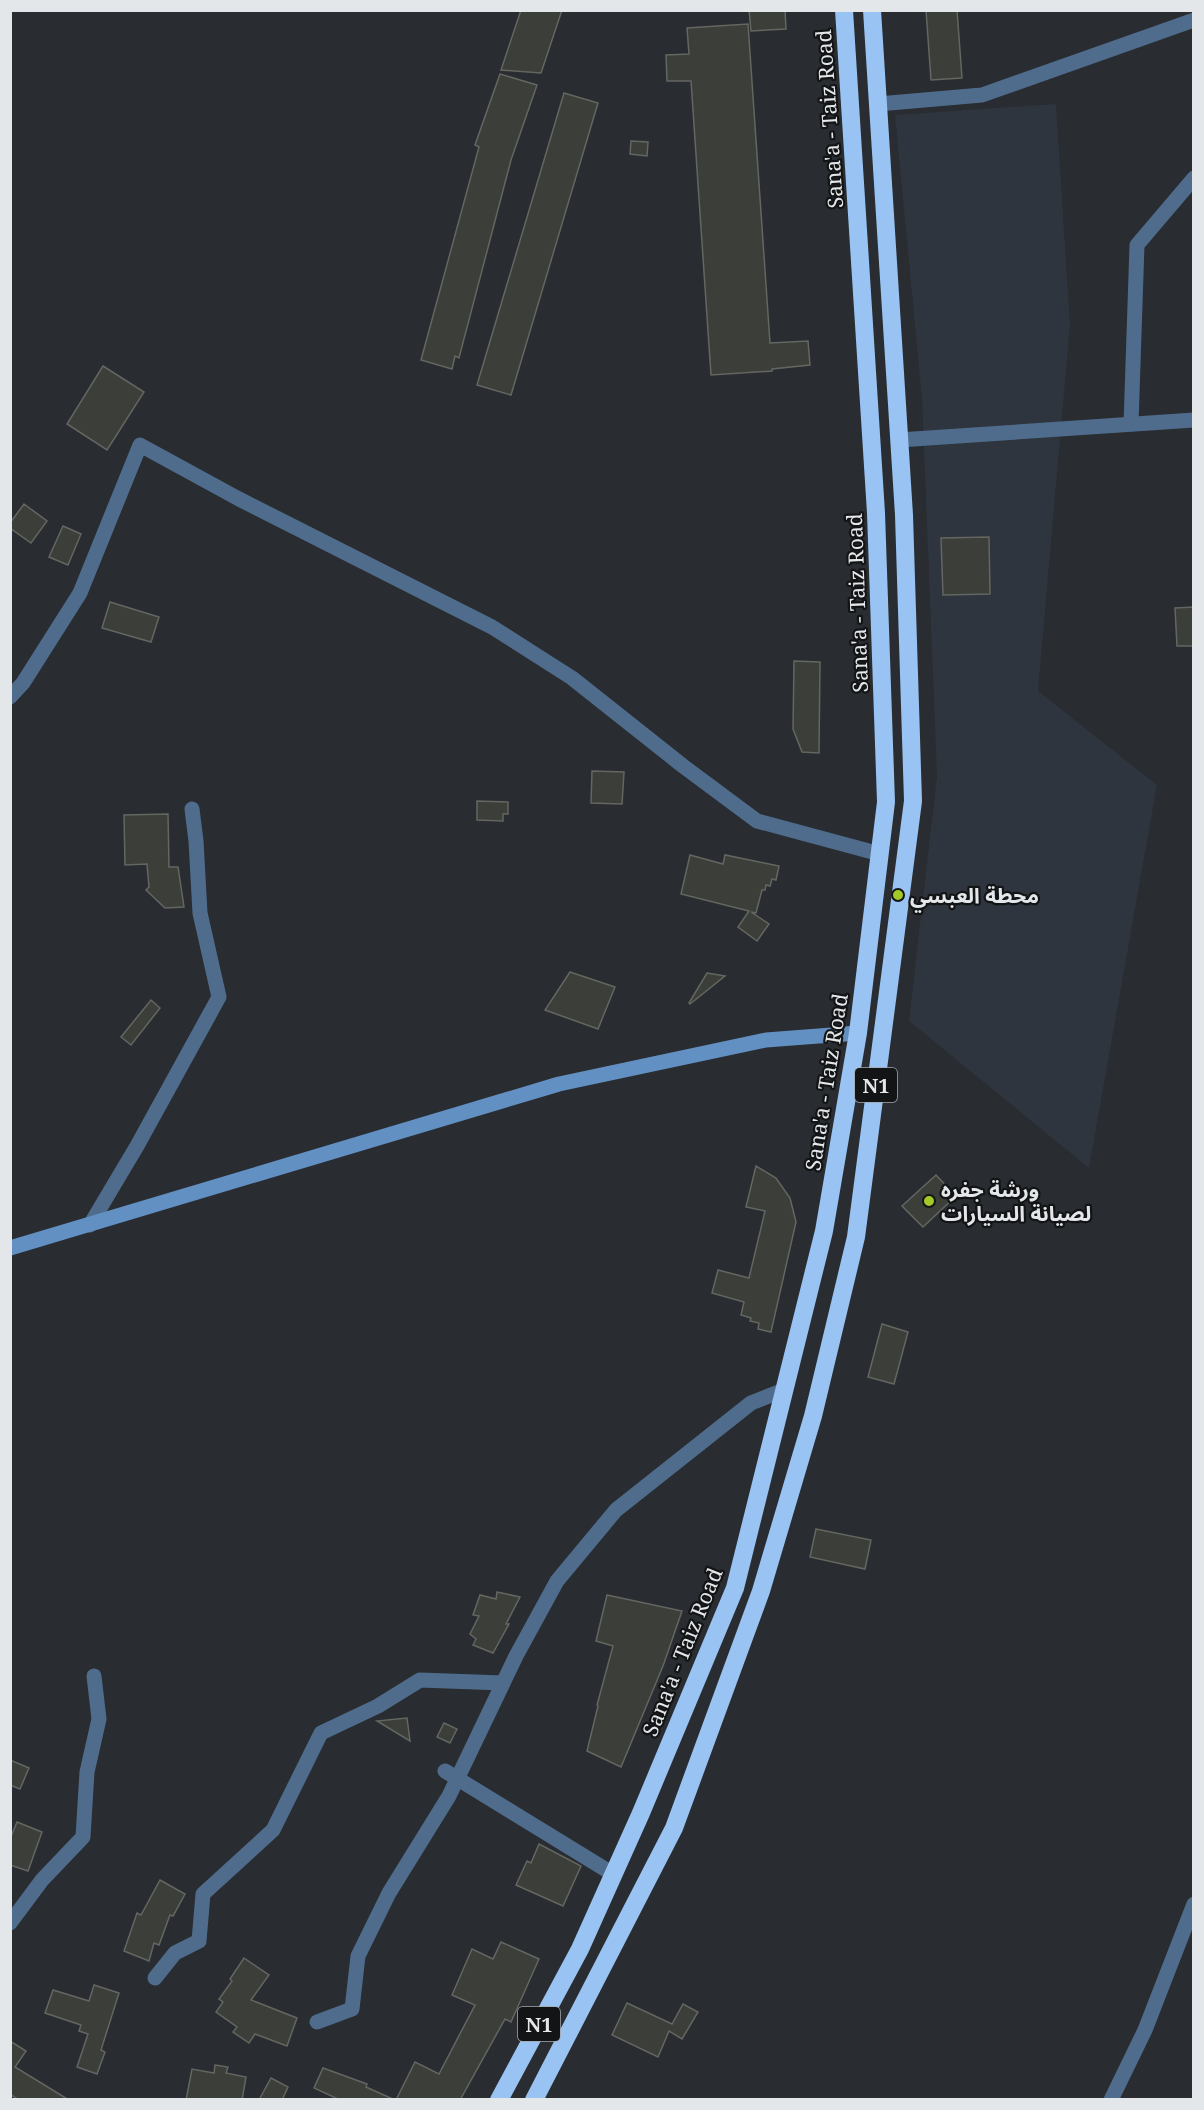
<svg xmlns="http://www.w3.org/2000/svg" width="1204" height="2110" font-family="'Noto Serif','Noto Sans Arabic',serif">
  <rect width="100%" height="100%" fill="#292c30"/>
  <!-- built -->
  <path fill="#2e353e" d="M 1056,104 L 1070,325 L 1038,691 L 1157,785 L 1089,1168 L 909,1021 L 937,776 L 922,399 L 895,115 Z"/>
  <!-- building -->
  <g fill="#3c3e39" stroke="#646661" stroke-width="1.5">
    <path d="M 521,10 L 562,10 L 541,73 L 501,70 Z"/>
    <path d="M 749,10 L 785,10 L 786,29 L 751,31 Z"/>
    <path d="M 926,10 L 957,10 L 962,78 L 931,80 Z"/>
    <path d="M 748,24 L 770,343 L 808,341 L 810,365 L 772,369 L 772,371 L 711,375 L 691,81 L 667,81 L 666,55 L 689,54 L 687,28 Z"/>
    <path d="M 500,74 L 537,85 L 511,160 L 459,358 L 455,356 L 452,369 L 421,360 L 479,147 L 475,145 Z"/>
    <path d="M 564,93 L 598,103 L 511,395 L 477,385 Z"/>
    <path d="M 631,141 L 648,142 L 647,156 L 630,154 Z"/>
    <path d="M 103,366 L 144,392 L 107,450 L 67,424 Z"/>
    <path d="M 24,504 L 47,521 L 31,543 L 10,528 L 10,523 Z"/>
    <path d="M 63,526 L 81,534 L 68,565 L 49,557 Z"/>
    <path d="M 989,537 L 990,594 L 943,595 L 941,538 Z"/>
    <path d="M 110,602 L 159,617 L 151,642 L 102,628 Z"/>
    <path d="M 1194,607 L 1194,646 L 1177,646 L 1175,608 Z"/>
    <path d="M 794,661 L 820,662 L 819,753 L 802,752 L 793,729 Z"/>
    <path d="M 592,771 L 624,772 L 622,804 L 591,803 Z"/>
    <path d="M 477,801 L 508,802 L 508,814 L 503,814 L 503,821 L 477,820 Z"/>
    <path d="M 168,814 L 169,867 L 178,867 L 184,907 L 165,908 L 146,890 L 149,887 L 147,864 L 125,865 L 124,815 Z"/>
    <path d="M 690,855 L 723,864 L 725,855 L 779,866 L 776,880 L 772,879 L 770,886 L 766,885 L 765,890 L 762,890 L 756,913 L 751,912 L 769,924 L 757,941 L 738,927 L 749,911 L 681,894 Z"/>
    <path d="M 570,972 L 615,987 L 598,1029 L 545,1010 Z"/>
    <path d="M 707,973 L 725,976 L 690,1004 L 689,1003 Z"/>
    <path d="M 151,1000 L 160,1008 L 131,1045 L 121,1037 Z"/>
    <path d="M 756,1166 L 776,1178 L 790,1198 L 796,1222 L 771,1332 L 758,1329 L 759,1323 L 750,1321 L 751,1318 L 741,1315 L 744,1302 L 712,1293 L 718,1270 L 749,1278 L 765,1211 L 746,1207 Z"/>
    <path d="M 936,1175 L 956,1196 L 923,1227 L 902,1206 Z"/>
    <path d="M 882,1324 L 908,1332 L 894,1384 L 868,1377 Z"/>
    <path d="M 816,1529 L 871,1540 L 865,1569 L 810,1557 Z"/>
    <path d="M 497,1592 L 520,1597 L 506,1624 L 509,1624 L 493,1653 L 473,1645 L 476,1639 L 470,1634 L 479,1616 L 473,1615 L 480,1595 L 496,1599 Z"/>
    <path d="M 607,1595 L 682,1611 L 663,1666 L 621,1767 L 587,1751 L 598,1706 L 597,1705 L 613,1646 L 596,1641 Z"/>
    <path d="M 407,1718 L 410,1741 L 377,1721 Z"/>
    <path d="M 444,1723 L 457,1729 L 450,1743 L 437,1737 Z"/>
    <path d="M 10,1760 L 29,1768 L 20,1789 L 10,1785 Z"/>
    <path d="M 17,1822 L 42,1832 L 28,1871 L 10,1865 L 10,1839 Z"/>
    <path d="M 539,1844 L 581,1866 L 563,1906 L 516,1885 L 527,1861 L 531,1863 Z"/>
    <path d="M 160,1880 L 185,1894 L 173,1916 L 170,1915 L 159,1945 L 154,1943 L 149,1961 L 124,1951 L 137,1913 L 141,1915 Z"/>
    <path d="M 501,1942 L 539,1959 L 511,2022 L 505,2019 L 460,2100 L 396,2100 L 415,2062 L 439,2074 L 475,2005 L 452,1995 L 472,1949 L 493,1959 Z"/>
    <path d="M 244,1958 L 269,1975 L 251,2000 L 297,2018 L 287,2046 L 255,2034 L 249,2043 L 233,2032 L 237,2027 L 216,2012 L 223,2002 L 219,1999 L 232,1981 L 230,1979 Z"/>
    <path d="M 94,1985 L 119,1993 L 101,2050 L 105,2052 L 97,2074 L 77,2067 L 88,2034 L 79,2031 L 81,2025 L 45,2013 L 53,1990 L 89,2001 Z"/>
    <path d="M 627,2003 L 672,2024 L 683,2004 L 698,2012 L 682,2039 L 669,2031 L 658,2057 L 612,2035 Z"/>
    <path d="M 10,2041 L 26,2051 L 15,2067 L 69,2100 L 19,2100 L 10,2094 Z"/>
    <path d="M 215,2065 L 228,2067 L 226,2073 L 246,2077 L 242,2100 L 186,2100 L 192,2069 L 214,2073 Z"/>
    <path d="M 323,2068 L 367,2084 L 366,2087 L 395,2100 L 340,2100 L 314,2088 Z"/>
    <path d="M 271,2078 L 288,2087 L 282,2100 L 259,2100 Z"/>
  </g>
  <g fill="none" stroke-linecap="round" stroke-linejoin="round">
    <!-- street -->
    <g stroke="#4f6c8c" stroke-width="15">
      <path d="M 878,104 L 982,95 L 1194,20"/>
      <path d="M 1131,424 L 1137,245 L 1194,178"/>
      <path d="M 899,440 L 1194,420"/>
      <path d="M 10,697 L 23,683 L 80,593 L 140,445 L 239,499 L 492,627 L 572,678 L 683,766 L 757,821 L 880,854"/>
      <path d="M 90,1225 L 137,1146 L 219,997 L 200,913 L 196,841 L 192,809"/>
      <path d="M 445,1771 L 613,1874"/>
      <path d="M 10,1923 L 42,1880 L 83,1837 L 87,1772 L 99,1719 L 94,1676"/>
      <path d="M 155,1978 L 175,1953 L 199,1941 L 203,1894 L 273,1830 L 321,1733 L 378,1706 L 420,1680 L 503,1683"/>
      <path d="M 317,2022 L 352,2009 L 358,1956 L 389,1893 L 449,1796 L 516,1656 L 557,1581 L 616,1510 L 751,1403 L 784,1390"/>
      <path d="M 1111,2100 L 1145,2030 L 1194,1904"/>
    </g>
    <!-- secondary -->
    <path stroke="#6290c2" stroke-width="15" d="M 10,1248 L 559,1084 L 766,1040 L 858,1033"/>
    <!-- highway -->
    <g stroke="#99c3f2" stroke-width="18">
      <path d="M 499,2100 L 580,1949 L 641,1813 L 735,1588 L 824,1231 L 858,1033 L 886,802 L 876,513 L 844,10"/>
      <path d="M 534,2100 L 674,1828 L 761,1591 L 813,1416 L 856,1237 L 913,801 L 904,515 L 872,10"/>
    </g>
  </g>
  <!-- markers -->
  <g fill="#a3c926" stroke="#131416" stroke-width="2">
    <circle cx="898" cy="895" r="6"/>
    <circle cx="929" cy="1201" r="6"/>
  </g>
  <g text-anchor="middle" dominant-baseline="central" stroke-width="4.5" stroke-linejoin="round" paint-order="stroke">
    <!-- shield labels -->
    <g fill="#131416" stroke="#a5a8aa" stroke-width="1.5">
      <rect x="855" y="1068" width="42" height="34" rx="4.5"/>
      <rect x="518" y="2007" width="42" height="34" rx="4.5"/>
    </g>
    <g font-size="20" font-weight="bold" fill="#e4e7e9">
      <text x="876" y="1085">N1</text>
      <text x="539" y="2024">N1</text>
    </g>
    <!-- street labels -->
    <g font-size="21" fill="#e4e7e9" stroke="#131416">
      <text transform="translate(829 119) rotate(-94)">Sana'a - Taiz Road</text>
      <text transform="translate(857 603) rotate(-92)">Sana'a - Taiz Road</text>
      <text transform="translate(826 1082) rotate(-81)">Sana'a - Taiz Road</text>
      <text transform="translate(682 1652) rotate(-68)">Sana'a - Taiz Road</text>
    </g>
    <!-- poi labels -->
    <g font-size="21" font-weight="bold" fill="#e4e7e9" stroke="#131416" text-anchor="start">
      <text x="910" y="895">محطة العبسي</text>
      <text x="941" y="1189">ورشة جفره<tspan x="941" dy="24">لصيانة السيارات</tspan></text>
    </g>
  </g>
  <!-- border -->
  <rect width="1204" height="2110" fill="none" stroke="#e4e7e9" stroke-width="24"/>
</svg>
